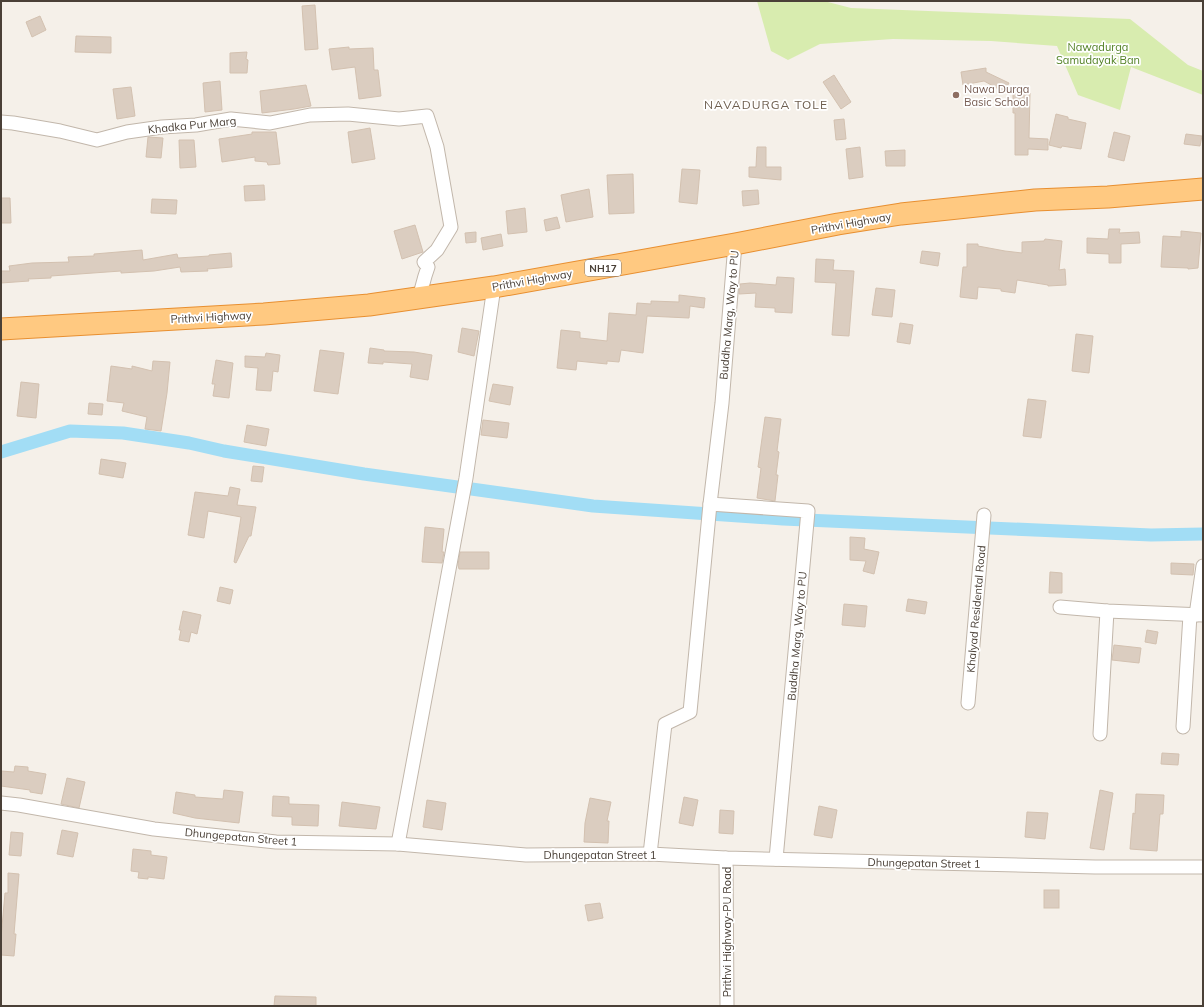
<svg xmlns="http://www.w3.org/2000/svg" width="1204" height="1007" font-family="Mulish,sans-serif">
  <rect width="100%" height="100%" fill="#f5f0e9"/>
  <!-- green -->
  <path fill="#d8ecaf" d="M 757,1 L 824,1 L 851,8 L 1130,19 L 1188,65 L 1203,71 L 1203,95 L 1131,67 L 1120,110 L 1078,95 L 1057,46 L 991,41 L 893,39 L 820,44 L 788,60 L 771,51 Z"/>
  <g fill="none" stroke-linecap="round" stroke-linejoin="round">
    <!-- canal -->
    <path stroke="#a2ddf5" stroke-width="13" d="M 1,452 L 70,431 L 123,433 L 189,443 L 224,451 L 364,474 L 593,506 L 783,519 L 1151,535 L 1203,534"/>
  </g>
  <!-- building -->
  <g fill="#dbcdc0" stroke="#d3c1b0">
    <path d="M 315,5 L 318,49 L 305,50 L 302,6 Z"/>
    <path d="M 40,16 L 46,30 L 32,37 L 26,22 Z"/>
    <path d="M 76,36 L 111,37 L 111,53 L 75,52 Z"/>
    <path d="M 349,47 L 349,49 L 373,48 L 374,70 L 378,70 L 381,96 L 359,99 L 355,67 L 332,70 L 329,49 Z"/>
    <path d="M 247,52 L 246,59 L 248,60 L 247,73 L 230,73 L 230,53 Z"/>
    <path d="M 986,68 L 986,72 L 1009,83 L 1004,92 L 984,81 L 963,85 L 961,72 Z"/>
    <path d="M 834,75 L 851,102 L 841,109 L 823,82 Z"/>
    <path d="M 220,81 L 222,110 L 205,112 L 203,83 Z"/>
    <path d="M 306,85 L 311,106 L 294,109 L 262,113 L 260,91 Z"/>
    <path d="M 131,87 L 135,116 L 117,119 L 113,89 Z"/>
    <path d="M 1030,93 L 1029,138 L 1048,139 L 1048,150 L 1028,149 L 1028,155 L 1015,155 L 1015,113 L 1013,113 L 1013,94 Z"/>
    <path d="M 1056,114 L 1068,117 L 1068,119 L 1086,123 L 1081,149 L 1062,146 L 1061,148 L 1049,145 Z"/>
    <path d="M 844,119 L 846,139 L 836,140 L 834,120 Z"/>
    <path d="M 370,128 L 375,159 L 352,163 L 348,132 Z"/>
    <path d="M 252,132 L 276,132 L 280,164 L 268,165 L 267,162 L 255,161 L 255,157 L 222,162 L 219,139 L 252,134 Z"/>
    <path d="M 1114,132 L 1130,136 L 1124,161 L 1108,157 Z"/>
    <path d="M 1186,134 L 1202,136 L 1200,146 L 1184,144 Z"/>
    <path d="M 148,137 L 163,138 L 161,158 L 146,157 Z"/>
    <path d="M 179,140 L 194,140 L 196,167 L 180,168 Z"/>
    <path d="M 757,147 L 766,147 L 766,167 L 781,167 L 781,180 L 749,177 L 749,167 L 756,167 Z"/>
    <path d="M 860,147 L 863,177 L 849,179 L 846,149 Z"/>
    <path d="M 905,150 L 905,166 L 886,166 L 885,151 Z"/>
    <path d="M 682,169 L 700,170 L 697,204 L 679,202 Z"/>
    <path d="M 633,174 L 634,213 L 609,214 L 607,175 Z"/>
    <path d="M 264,185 L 265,200 L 245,201 L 244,186 Z"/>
    <path d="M 589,189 L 593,217 L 566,222 L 561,195 Z"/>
    <path d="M 758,190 L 759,204 L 743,206 L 742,191 Z"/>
    <path d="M 1,198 L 10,198 L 11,223 L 1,223 Z"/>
    <path d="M 152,199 L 177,200 L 176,214 L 151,213 Z"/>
    <path d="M 525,208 L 527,232 L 508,234 L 506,211 Z"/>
    <path d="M 557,217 L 560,228 L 546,231 L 544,220 Z"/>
    <path d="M 415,225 L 423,252 L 402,259 L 394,231 Z"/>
    <path d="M 1109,229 L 1120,229 L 1119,233 L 1139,232 L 1140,243 L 1121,244 L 1121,263 L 1109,263 L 1109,254 L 1087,253 L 1087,238 L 1108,239 Z"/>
    <path d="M 1181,231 L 1201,233 L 1198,268 L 1188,269 L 1188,268 L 1161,267 L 1163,236 L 1181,237 Z"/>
    <path d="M 476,232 L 476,242 L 466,243 L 465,233 Z"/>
    <path d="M 501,234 L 503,246 L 483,250 L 481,238 Z"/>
    <path d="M 1045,239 L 1062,241 L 1059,270 L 1065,269 L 1066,285 L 1048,286 L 1048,285 L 1017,280 L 1015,293 L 1001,291 L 1001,289 L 978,287 L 977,299 L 960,297 L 963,267 L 967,267 L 967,244 L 978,244 L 978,246 L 1005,251 L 1022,253 L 1022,242 L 1044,241 Z"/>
    <path d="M 142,250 L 143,260 L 177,254 L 178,258 L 209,256 L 209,255 L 231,253 L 232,267 L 207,269 L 208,271 L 181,272 L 180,267 L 154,271 L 121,273 L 121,271 L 51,276 L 51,278 L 28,279 L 29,281 L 1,283 L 1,271 L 10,271 L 9,266 L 32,263 L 69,262 L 68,257 L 94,256 L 94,254 Z"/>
    <path d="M 922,251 L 940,253 L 938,266 L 920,263 Z"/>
    <path d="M 816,259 L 834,260 L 833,270 L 854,271 L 849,336 L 832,335 L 836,283 L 815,282 Z"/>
    <path d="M 777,277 L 794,278 L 792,313 L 775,312 L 775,308 L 755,307 L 756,293 L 739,294 L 740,284 L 750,283 L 776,285 Z"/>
    <path d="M 876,288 L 895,290 L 892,317 L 872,315 Z"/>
    <path d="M 679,295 L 705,298 L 704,308 L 690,306 L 689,318 L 647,316 L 643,353 L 621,350 L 619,362 L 607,361 L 607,364 L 577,361 L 576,370 L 557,368 L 561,330 L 580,332 L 580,338 L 607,341 L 609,313 L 636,315 L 637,303 L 651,304 L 651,301 L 679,302 Z"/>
    <path d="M 900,323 L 913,325 L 910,344 L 897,342 Z"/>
    <path d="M 462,328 L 479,331 L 474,356 L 458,352 Z"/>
    <path d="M 1076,334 L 1093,336 L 1089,373 L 1072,371 Z"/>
    <path d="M 370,348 L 384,350 L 384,351 L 414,352 L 432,355 L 428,380 L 410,377 L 412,364 L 383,362 L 383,364 L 368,363 Z"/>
    <path d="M 320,350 L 344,353 L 338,394 L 314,391 Z"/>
    <path d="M 266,353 L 280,355 L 278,372 L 273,371 L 271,391 L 256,390 L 258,368 L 245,367 L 245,356 L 265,357 Z"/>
    <path d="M 216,360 L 233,363 L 229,398 L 213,396 L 215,384 L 212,384 Z"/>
    <path d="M 153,361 L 170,362 L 167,393 L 161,431 L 145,429 L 147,417 L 122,411 L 124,403 L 107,401 L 111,366 L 132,369 L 132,366 L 152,371 Z"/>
    <path d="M 21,382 L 39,384 L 36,418 L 17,416 Z"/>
    <path d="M 493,384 L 513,387 L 510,405 L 489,401 Z"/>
    <path d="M 1028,399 L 1046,401 L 1041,438 L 1023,436 Z"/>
    <path d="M 89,403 L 103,404 L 102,415 L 88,414 Z"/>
    <path d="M 765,417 L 781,419 L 777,451 L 779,452 L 776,475 L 778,475 L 775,501 L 757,498 L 761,468 L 758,467 Z"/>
    <path d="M 483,420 L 509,423 L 507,438 L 481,435 Z"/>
    <path d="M 247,425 L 269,429 L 266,446 L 244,442 Z"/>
    <path d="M 101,459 L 126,463 L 123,478 L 99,474 Z"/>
    <path d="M 253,466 L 264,467 L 262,482 L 251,481 Z"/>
    <path d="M 230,487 L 240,489 L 237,505 L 256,507 L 251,536 L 249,536 L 236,563 L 234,562 L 241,517 L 208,511 L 204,538 L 188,535 L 195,492 L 228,496 Z"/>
    <path d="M 425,527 L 444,529 L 442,552 L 444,552 L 442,563 L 422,562 Z"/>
    <path d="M 850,537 L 865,538 L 864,549 L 879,552 L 874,574 L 863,571 L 866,561 L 850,560 Z"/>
    <path d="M 460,552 L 489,552 L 489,569 L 459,569 L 458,565 Z"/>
    <path d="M 1171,563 L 1194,564 L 1193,575 L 1171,574 Z"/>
    <path d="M 1050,572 L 1062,573 L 1062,593 L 1049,593 Z"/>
    <path d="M 220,587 L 233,590 L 230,604 L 217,601 Z"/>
    <path d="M 908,599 L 927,602 L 925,614 L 906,611 Z"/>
    <path d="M 844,604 L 867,606 L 865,627 L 842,625 Z"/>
    <path d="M 183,611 L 201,615 L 197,634 L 191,632 L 189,642 L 179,640 L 181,630 L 179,630 Z"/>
    <path d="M 1147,630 L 1158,632 L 1156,644 L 1145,642 Z"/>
    <path d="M 1114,645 L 1141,648 L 1139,663 L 1112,660 Z"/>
    <path d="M 1162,753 L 1179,754 L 1178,765 L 1161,764 Z"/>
    <path d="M 15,766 L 28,767 L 28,771 L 46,774 L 42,794 L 30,792 L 30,790 L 1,786 L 1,771 L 14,772 Z"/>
    <path d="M 67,778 L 85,782 L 79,808 L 61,804 Z"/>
    <path d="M 224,790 L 243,792 L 239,823 L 195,818 L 173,813 L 176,792 L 195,795 L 195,797 L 223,799 Z"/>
    <path d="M 1100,790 L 1113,793 L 1104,850 L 1090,848 Z"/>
    <path d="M 1136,794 L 1164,795 L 1163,814 L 1160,814 L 1157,851 L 1130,849 L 1133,813 L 1135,814 Z"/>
    <path d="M 273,796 L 289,797 L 289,804 L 319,805 L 318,826 L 292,825 L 292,817 L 272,816 Z"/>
    <path d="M 684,797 L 698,800 L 693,826 L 679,823 Z"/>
    <path d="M 590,798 L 611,802 L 607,821 L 609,821 L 608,843 L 584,842 L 585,823 Z"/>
    <path d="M 427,800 L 446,803 L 442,830 L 423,827 Z"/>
    <path d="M 342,802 L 380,807 L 376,829 L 339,826 Z"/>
    <path d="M 819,806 L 837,810 L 832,838 L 814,835 Z"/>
    <path d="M 720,810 L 734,811 L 733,834 L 719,833 Z"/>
    <path d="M 1027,812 L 1048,813 L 1045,839 L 1025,837 Z"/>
    <path d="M 62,830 L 78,833 L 73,857 L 57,854 Z"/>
    <path d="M 11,832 L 23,833 L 21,856 L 9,855 Z"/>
    <path d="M 133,849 L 151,851 L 151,855 L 167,857 L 164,879 L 148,877 L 148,879 L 138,878 L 139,872 L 131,871 Z"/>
    <path d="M 8,873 L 19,874 L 14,934 L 16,934 L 14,956 L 1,955 L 1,938 L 5,893 L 8,893 Z"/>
    <rect x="1044" y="890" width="15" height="18"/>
    <path d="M 600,903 L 603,918 L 588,921 L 585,905 Z"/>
    <path d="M 275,996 L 316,997 L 316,1006 L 274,1006 Z"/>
  </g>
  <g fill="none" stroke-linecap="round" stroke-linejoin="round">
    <!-- minor casing -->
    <g stroke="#c2b7ab" stroke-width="15">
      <g id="minor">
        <path d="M 1,122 L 13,123 L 60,131 L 97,140 L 127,132 L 162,127 L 196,125 L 231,119 L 270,123 L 310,115 L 348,114 L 399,119 L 427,116 L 437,147 L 451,227 L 437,250 L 424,262 L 428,267 L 425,276 L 419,298"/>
        <path d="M 735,244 L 722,403 L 710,504 L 808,511 L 776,859"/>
        <path d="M 1060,607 L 1107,611 L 1203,615"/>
        <path d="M 1196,615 L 1203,566"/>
        <path d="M 968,703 L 984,515"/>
        <path d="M 1183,727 L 1190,615"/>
        <path d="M 1100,734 L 1107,611"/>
        <path d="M 1,803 L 19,805 L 154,829 L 276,842 L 398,844 L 526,855 L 650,854 L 726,858 L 1095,867 L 1203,867"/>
        <path d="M 398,844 L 466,478 L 494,287"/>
        <path d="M 650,854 L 665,724 L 690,712 L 710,504"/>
        <path d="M 726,858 L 727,1006"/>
      </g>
    </g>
    <!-- trunk casing -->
    <g stroke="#e88f30" stroke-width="23">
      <path id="trunk" d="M 1,329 L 264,314 L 369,305 L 494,287 L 735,244 L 838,224 L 901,214 L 1035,200 L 1108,197 L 1203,189"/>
    </g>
    <!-- minor -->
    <use href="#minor" stroke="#fff" stroke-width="13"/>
    <!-- trunk -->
    <use href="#trunk" stroke="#ffc981" stroke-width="21"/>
  </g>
  <!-- markers -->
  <circle fill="#8d6e63" stroke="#fff" stroke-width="1.5" cx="956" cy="95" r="4"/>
  <g text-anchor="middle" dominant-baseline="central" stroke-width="3.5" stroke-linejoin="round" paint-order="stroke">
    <!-- shield labels -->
    <rect fill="#fff" stroke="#807973" stroke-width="1" x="585" y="260" width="36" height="16" rx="3"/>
    <g font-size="10" font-weight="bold" fill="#4a4037">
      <text x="603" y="268">NH17</text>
    </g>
    <!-- park labels -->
    <g font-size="11" fill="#528125" stroke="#fff">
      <text x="1098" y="47">Nawadurga<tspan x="1098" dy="13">Samudayak Ban</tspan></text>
    </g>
    <!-- education labels -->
    <g font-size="11" fill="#785e54" stroke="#fff" text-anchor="start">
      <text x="964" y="89">Nawa Durga<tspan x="964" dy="13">Basic School</tspan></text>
    </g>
    <!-- street labels -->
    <g font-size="11" fill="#4a4037" stroke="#fff">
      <text transform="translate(192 125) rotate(-6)">Khadka Pur Marg</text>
      <text transform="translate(851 223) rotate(-10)">Prithvi Highway</text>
      <text transform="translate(532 280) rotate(-10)">Prithvi Highway</text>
      <text transform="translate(729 315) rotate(-85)">Buddha Marg, Way to PU</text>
      <text transform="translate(211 317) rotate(-3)">Prithvi Highway</text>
      <text transform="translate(976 609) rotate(-85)">Khalyad Residental Road</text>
      <text transform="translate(797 636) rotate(-85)">Buddha Marg, Way to PU</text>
      <text transform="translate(241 837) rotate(5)">Dhungepatan Street 1</text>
      <text x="600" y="855">Dhungepatan Street 1</text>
      <text transform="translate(924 863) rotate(1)">Dhungepatan Street 1</text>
      <text transform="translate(727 932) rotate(-90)">Prithvi Highway-PU Road</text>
    </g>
    <!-- neighbourhood labels -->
    <g font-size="12" letter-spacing="1" fill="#6d5d4d" stroke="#fff">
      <text x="766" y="104">NAVADURGA TOLE</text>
    </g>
  </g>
  <!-- border -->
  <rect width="1204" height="1007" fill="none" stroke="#4a4037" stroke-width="4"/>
</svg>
